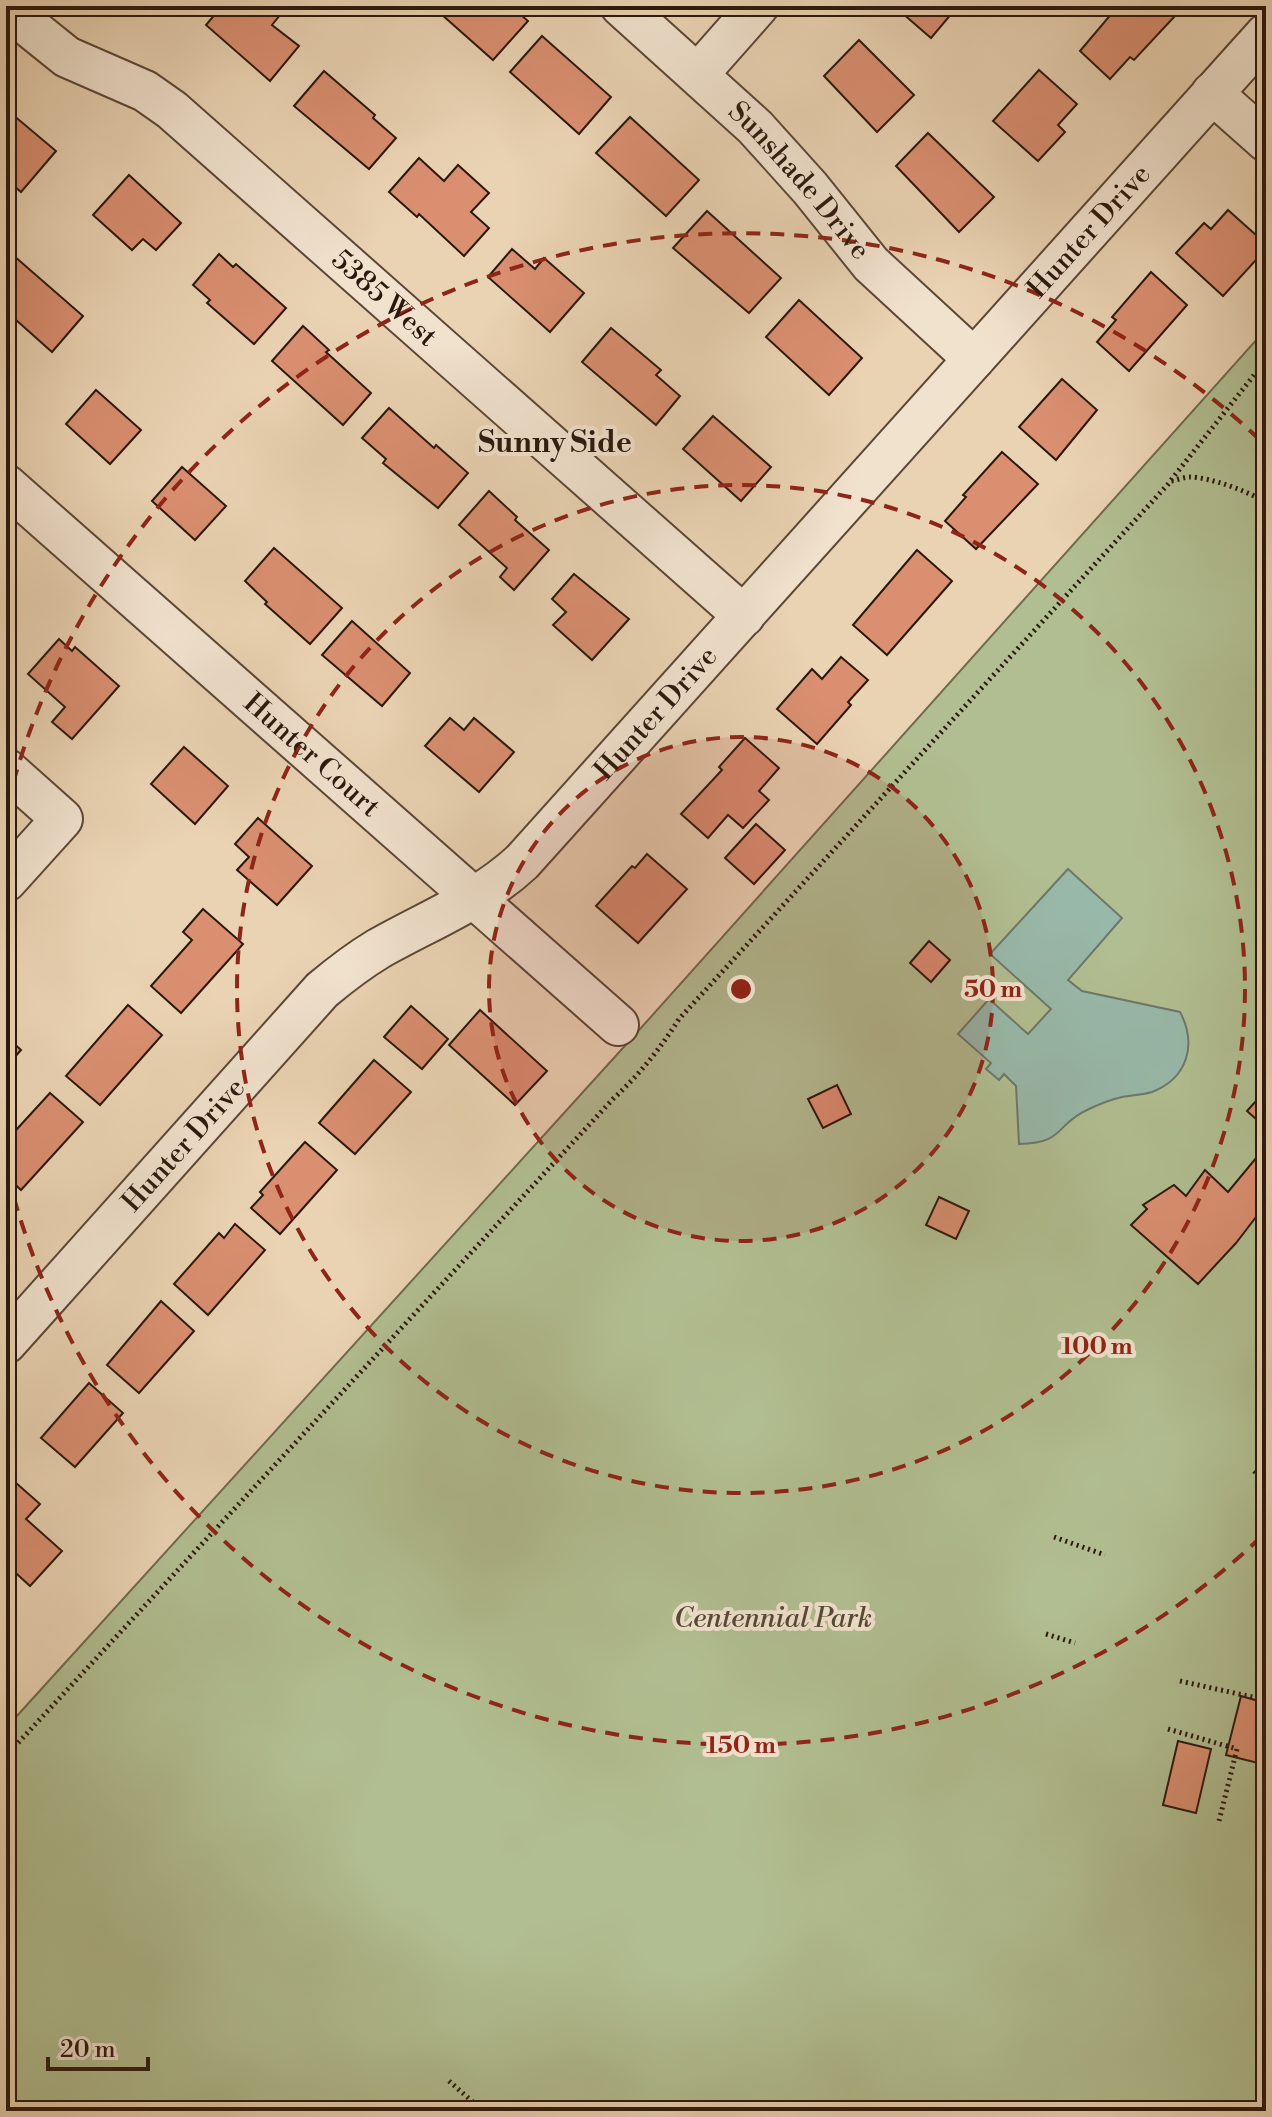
<svg xmlns="http://www.w3.org/2000/svg" width="1272" height="2117" font-family="'Libre Bodoni',serif">
  <rect width="100%" height="100%" fill="#ead3b3"/>
  <filter id="stains"><feTurbulence type="fractalNoise" baseFrequency=".0025" numOctaves="4"/><feColorMatrix values="0 0 0 0 .2 0 0 0 0 .09 0 0 0 0 .02 0 0 0 .5 -.17"/></filter>
  <radialGradient id="worn" r=".72"><stop offset=".6" stop-color="#630" stop-opacity="0"/><stop offset="1" stop-color="#630" stop-opacity=".3"/></radialGradient>
  <!-- green -->
  <path fill="#b1be91" stroke="#6e6b4f" stroke-width="2" d="M 1266,329 L 1266,2111 L 6,2111 L 6,1728 L 632,1038 Z"/>
  <!-- water -->
  <path fill="#98b8a9" stroke="#6c786b" stroke-width="2" d="M 1068,869 L 1122,918 L 1068,980 L 1082,991 L 1180,1012 C 1197,1044 1188,1078 1152,1092 C 1142,1095 1132,1095 1122,1097 C 1109,1100 1099,1104 1087,1110 C 1054,1125 1066,1143 1019,1144 L 1016,1086 L 1004,1074 L 999,1080 L 986,1069 L 991,1063 L 958,1034 L 989,999 L 1028,1034 L 1051,1009 L 990,954 Z"/>
  <!-- building -->
  <g fill="#da8f71" stroke="#2b180d" stroke-width="2">
    <path d="M 222,6 L 280,6 L 284,10 L 272,25 L 299,46 L 270,81 L 206,25 Z"/>
    <path d="M 432,6 L 511,6 L 528,21 L 493,60 Z"/>
    <path d="M 894,6 L 958,6 L 931,38 Z"/>
    <path d="M 1118,6 L 1162,6 L 1174,17 L 1134,60 L 1130,57 L 1110,79 L 1080,51 Z"/>
    <path d="M 542,36 L 611,97 L 579,134 L 510,72 Z"/>
    <path d="M 859,40 L 914,95 L 877,132 L 824,76 Z"/>
    <path d="M 1039,70 L 1077,104 L 1058,125 L 1065,132 L 1038,161 L 993,121 Z"/>
    <path d="M 324,71 L 375,115 L 373,118 L 396,138 L 369,169 L 294,106 Z"/>
    <path d="M 6,109 L 56,151 L 21,192 L 6,179 Z"/>
    <path d="M 630,117 L 699,180 L 666,216 L 596,153 Z"/>
    <path d="M 928,133 L 994,197 L 959,232 L 896,166 Z"/>
    <path d="M 419,158 L 444,181 L 458,165 L 489,193 L 471,212 L 489,228 L 464,256 L 419,214 L 417,217 L 389,192 Z"/>
    <path d="M 129,175 L 181,223 L 156,250 L 143,239 L 132,250 L 93,215 Z"/>
    <path d="M 1228,210 L 1266,244 L 1266,249 L 1223,296 L 1176,253 L 1204,223 L 1211,229 Z"/>
    <path d="M 707,211 L 781,278 L 749,313 L 673,248 Z"/>
    <path d="M 6,249 L 83,316 L 52,352 L 6,311 Z"/>
    <path d="M 512,249 L 535,269 L 544,258 L 584,293 L 550,332 L 488,277 Z"/>
    <path d="M 219,254 L 233,267 L 236,264 L 286,308 L 254,344 L 207,303 L 210,300 L 193,285 Z"/>
    <path d="M 1151,272 L 1187,305 L 1129,371 L 1097,342 L 1116,320 L 1112,317 Z"/>
    <path d="M 799,300 L 862,358 L 829,395 L 766,337 Z"/>
    <path d="M 303,326 L 329,350 L 326,352 L 371,393 L 343,425 L 272,361 Z"/>
    <path d="M 611,328 L 661,370 L 656,375 L 680,396 L 656,425 L 582,362 Z"/>
    <path d="M 1062,379 L 1097,410 L 1056,460 L 1019,427 Z"/>
    <path d="M 96,390 L 141,430 L 110,464 L 66,424 Z"/>
    <path d="M 389,408 L 434,448 L 436,445 L 468,473 L 438,508 L 383,463 L 386,459 L 362,438 Z"/>
    <path d="M 713,416 L 771,467 L 741,501 L 683,449 Z"/>
    <path d="M 1002,452 L 1038,484 L 976,549 L 945,521 L 966,497 L 963,495 Z"/>
    <path d="M 182,467 L 226,506 L 195,540 L 152,501 Z"/>
    <path d="M 489,491 L 517,517 L 515,520 L 549,550 L 514,590 L 500,577 L 507,568 L 459,525 Z"/>
    <path d="M 274,548 L 342,608 L 310,644 L 265,604 L 267,602 L 245,581 Z"/>
    <path d="M 917,550 L 952,581 L 887,655 L 853,625 Z"/>
    <path d="M 574,574 L 629,619 L 592,660 L 553,625 L 566,612 L 552,599 Z"/>
    <path d="M 352,621 L 410,673 L 382,706 L 322,655 Z"/>
    <path d="M 59,639 L 72,651 L 75,647 L 119,686 L 72,739 L 52,722 L 65,707 L 28,674 Z"/>
    <path d="M 841,657 L 868,680 L 848,702 L 851,705 L 817,744 L 777,709 L 812,669 L 822,679 Z"/>
    <path d="M 450,718 L 464,730 L 474,718 L 514,752 L 479,792 L 425,746 Z"/>
    <path d="M 745,738 L 779,768 L 759,791 L 769,800 L 743,828 L 728,815 L 708,838 L 681,814 L 722,770 L 719,767 Z"/>
    <path d="M 184,747 L 228,786 L 195,824 L 151,784 Z"/>
    <path d="M 258,818 L 312,866 L 277,905 L 237,870 L 249,857 L 235,844 Z"/>
    <path d="M 756,824 L 785,850 L 754,884 L 725,858 Z"/>
    <path d="M 647,854 L 687,889 L 638,943 L 596,906 L 632,866 L 635,868 Z"/>
    <path d="M 203,909 L 243,944 L 181,1013 L 151,986 L 192,940 L 183,932 Z"/>
    <path d="M 929,941 L 950,960 L 931,982 L 910,963 Z"/>
    <path d="M 128,1005 L 162,1035 L 100,1105 L 66,1076 Z"/>
    <path d="M 411,1006 L 448,1039 L 422,1069 L 384,1037 Z"/>
    <path d="M 480,1010 L 547,1071 L 515,1105 L 449,1045 Z"/>
    <path d="M 6,1036 L 21,1050 L 6,1067 Z"/>
    <path d="M 374,1060 L 411,1092 L 355,1154 L 319,1123 Z"/>
    <path d="M 837,1085 L 851,1114 L 823,1128 L 808,1099 Z"/>
    <path d="M 1266,1090 L 1266,1128 L 1247,1111 Z"/>
    <path d="M 50,1093 L 83,1122 L 21,1190 L 6,1176 L 6,1141 Z"/>
    <path d="M 305,1142 L 337,1170 L 280,1234 L 251,1208 L 263,1195 L 260,1192 Z"/>
    <path d="M 1261,1152 L 1266,1155 L 1266,1204 L 1236,1243 L 1198,1284 L 1131,1225 L 1147,1209 L 1143,1205 L 1174,1185 L 1186,1196 L 1205,1170 L 1228,1192 Z"/>
    <path d="M 939,1197 L 969,1211 L 956,1239 L 926,1225 Z"/>
    <path d="M 235,1224 L 265,1250 L 208,1315 L 174,1284 L 219,1233 L 224,1238 Z"/>
    <path d="M 161,1301 L 194,1331 L 139,1393 L 107,1365 Z"/>
    <path d="M 89,1383 L 123,1413 L 75,1467 L 41,1438 Z"/>
    <path d="M 7,1475 L 40,1504 L 26,1519 L 62,1551 L 30,1586 L 6,1564 Z"/>
    <path d="M 1241,1696 L 1266,1703 L 1266,1765 L 1226,1755 Z"/>
    <path d="M 1178,1741 L 1211,1749 L 1196,1813 L 1163,1805 Z"/>
  </g>
  <g fill="none" stroke-linecap="round" stroke-linejoin="round">
    <!-- minor casing -->
    <g stroke="#5b4736" stroke-width="44">
      <g id="minor">
        <path id="s1" d="M 621,6 L 755,127 L 810,188 L 871,264 L 974,359"/>
        <path id="s2" d="M 6,8 L 67,57 L 145,91 L 172,110 L 744,616"/>
        <path d="M 698,74 L 758,6"/>
        <path d="M 1212,93 L 1266,141"/>
        <path id="s3" d="M 6,485 L 618,1025"/>
        <path d="M 6,769 L 62,819 L 6,881"/>
        <path id="s4" d="M 6,1343 L 322,990 C 340,975 358,961 378,949 C 427,921 480,901 522,862 L 1266,34"/>
      </g>
    </g>
    <!-- path -->
    <g stroke="#2b180d" stroke-width="5" stroke-dasharray="2 4" stroke-linecap="butt">
      <path d="M 1171,480 L 1266,360"/>
      <path d="M 1254,1471 L 1266,1482"/>
      <path d="M 1054,1537 L 1105,1555"/>
      <path d="M 1046,1634 L 1075,1643"/>
      <path d="M 1180,1681 L 1266,1700"/>
      <path d="M 1168,1729 L 1237,1749 L 1219,1821"/>
      <path d="M 6,1756 L 613,1099 C 639,1075 660,1049 679,1019 L 1171,481 C 1177,480 1184,477 1190,477 C 1209,477 1251,492 1266,503"/>
      <path d="M 449,2081 L 483,2111"/>
    </g>
    <!-- minor -->
    <use href="#minor" stroke="#f1e2ce" stroke-width="40"/>
  </g>
  <!-- distance rings -->
  <circle cx="741" cy="989" r="252" fill="#8f2418" fill-opacity=".12"/>
  <g fill="none" stroke="#8f2418" stroke-width="4" stroke-dasharray="14 10">
    <circle cx="741" cy="989" r="252"/>
    <circle cx="741" cy="989" r="504"/>
    <path d="M1261 1537A756 756 0 0 1 7 1172M7 806A756 756 0 0 1 1261 441"/>
  </g>
  <g text-anchor="middle" dominant-baseline="central" stroke-width="8" stroke-linejoin="round" paint-order="stroke">
    <!-- street labels -->
    <g font-size="28" fill="#2b180d" stroke="#f1e2ce">
      <text stroke="none"><textPath href="#s1" startOffset="250">Sunshade Drive</textPath></text>
      <text stroke="none"><textPath href="#s4" startOffset="1560">Hunter Drive</textPath></text>
      <text stroke="none"><textPath href="#s2" startOffset="480">5385 West</textPath></text>
      <text stroke="none"><textPath href="#s4" startOffset="912">Hunter Drive</textPath></text>
      <text stroke="none"><textPath href="#s3" startOffset="408">Hunter Court</textPath></text>
      <text stroke="none"><textPath href="#s4" startOffset="266">Hunter Drive</textPath></text>
    </g>
    <!-- park labels -->
    <g font-size="28" font-style="italic" fill="#534a35" stroke="#f1e2ce">
      <text x="773" y="1618">Centennial Park</text>
    </g>
    <!-- neighbourhood labels -->
    <g font-size="30" font-weight="bold" fill="#2b180d" stroke="#f1e2ce">
      <text x="555" y="443">Sunny Side</text>
    </g>
  </g>
  <circle cx="741" cy="989" r="12" fill="#8f2418" stroke="#f1e2ce" stroke-width="4"/>
  <g font-size="24" text-anchor="middle" font-weight="bold" fill="#8f2418" stroke="#f1e2ce" stroke-width="8" stroke-linejoin="round" paint-order="stroke">
    <text x="993" y="997">50 m</text>
    <text x="1097" y="1354">100 m</text>
    <text x="741" y="1753">150 m</text>
  </g>
  <!-- margin -->
  <rect width="1272" height="2117" fill="none" stroke="#ead3b3" stroke-width="32"/>
  <rect x="8" y="8" width="1256" height="2101" fill="none" stroke="#2b180d" stroke-width="4"/>
  <rect x="16" y="16" width="1240" height="2085" fill="none" stroke="#2b180d" stroke-width="2"/>
  <!-- scale -->
  <path d="M48 2057v12h100v-12" fill="none" stroke="#2b180d" stroke-width="4"/>
  <text x="60" y="2057" font-size="24" fill="#2b180d" stroke="#f1e2ce" stroke-width="6" paint-order="stroke">20 m</text>
  <rect width="100%" height="100%" filter="url(#stains)"/>
  <rect width="100%" height="100%" fill="url(#worn)"/>
</svg>
